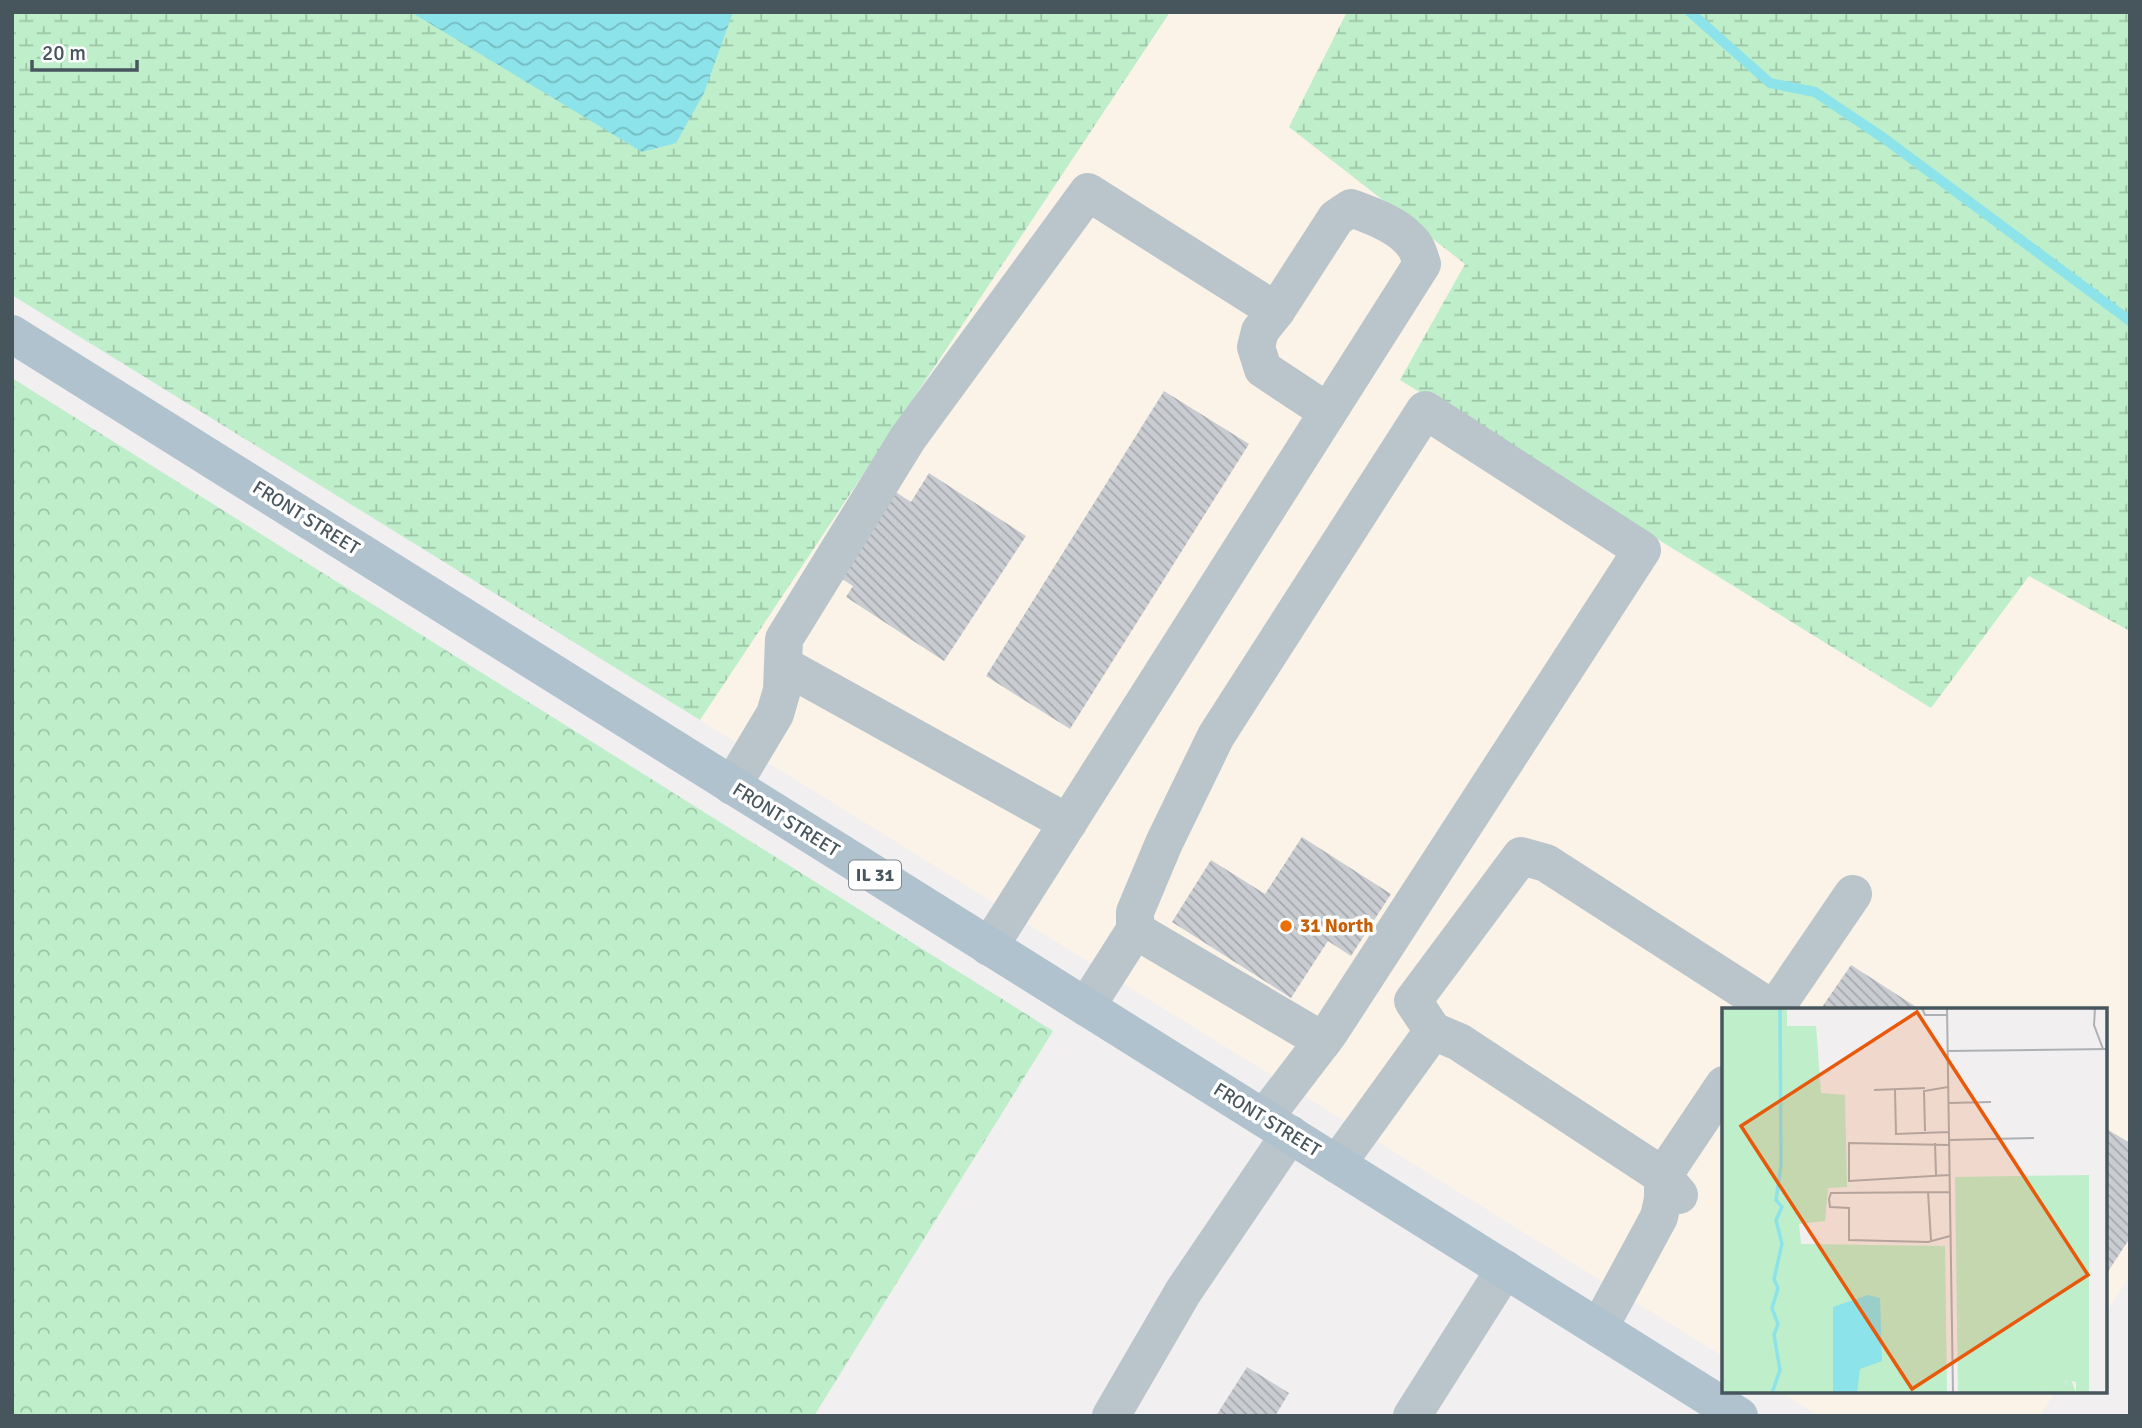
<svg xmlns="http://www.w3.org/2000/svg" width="2142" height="1428" font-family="Signika,sans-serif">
  <defs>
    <pattern id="forest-crowns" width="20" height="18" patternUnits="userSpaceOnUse" patternTransform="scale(1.75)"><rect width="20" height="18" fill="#beeeca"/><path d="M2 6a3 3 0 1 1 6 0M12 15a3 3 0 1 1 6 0" fill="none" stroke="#9cc4a7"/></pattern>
    <pattern id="wetland-marsh" width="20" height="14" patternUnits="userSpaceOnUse" patternTransform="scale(1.75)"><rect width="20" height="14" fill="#beeeca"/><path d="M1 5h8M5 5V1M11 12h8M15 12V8" fill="none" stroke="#9cc4a7"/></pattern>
    <pattern id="water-waves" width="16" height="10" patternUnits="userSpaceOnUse" patternTransform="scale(1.75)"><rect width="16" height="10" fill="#8ce3ea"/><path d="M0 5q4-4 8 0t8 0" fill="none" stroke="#74bbc1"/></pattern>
    <pattern id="building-back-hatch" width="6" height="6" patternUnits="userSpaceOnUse" patternTransform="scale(1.75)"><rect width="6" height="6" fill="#c9cdd1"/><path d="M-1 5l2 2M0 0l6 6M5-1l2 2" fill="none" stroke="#a5a9ad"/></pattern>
  </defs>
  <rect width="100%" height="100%" fill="#f1efef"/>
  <!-- commercial -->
  <g fill="#fbf3e8">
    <path d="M 1170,12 L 1347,12 L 1289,127 L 1466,264 L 1401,380 L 1930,708 L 2029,576 L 2130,631 L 2130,1276 L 2105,1314 L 2105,1010 L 1724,1010 L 1724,1357 L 700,720 Z"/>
    <path d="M 1779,1391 L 2056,1391 L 2040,1416 L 1819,1416 Z"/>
  </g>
  <!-- forest -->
  <path fill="url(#forest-crowns)" d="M 12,378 L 1053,1031 L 814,1416 L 12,1416 Z"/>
  <!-- wetland -->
  <g fill="url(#wetland-marsh)">
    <path d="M 12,12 L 1170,12 L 700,720 L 12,295 Z"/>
    <path d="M 1347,12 L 2130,12 L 2130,631 L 2029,576 L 1931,708 L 1400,380 L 1465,264 L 1289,127 Z"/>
  </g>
  <!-- water -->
  <path fill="url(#water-waves)" d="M 411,12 L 733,12 L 704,93 L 676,143 L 642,152 Z"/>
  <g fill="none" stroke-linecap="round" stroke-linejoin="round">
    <!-- stream -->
    <path stroke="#8ce3ea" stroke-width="10" d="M 1690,12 L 1770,83 L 1815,92 L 1885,139 L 2130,321"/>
  </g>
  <!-- building -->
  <g fill="url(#building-back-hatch)">
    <path d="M 1164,391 L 1249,444 L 1070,729 L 986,676 Z"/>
    <path d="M 929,473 L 1026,536 L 944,661 L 846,597 L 853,586 L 836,575 L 891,489 L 911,502 Z"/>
    <path d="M 1302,837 L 1391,894 L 1351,956 L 1328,941 L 1291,998 L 1172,922 L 1211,860 L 1265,894 Z"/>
    <path d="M 1851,965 L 1921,1010 L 1820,1010 Z"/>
    <path d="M 2105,1128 L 2130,1143 L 2130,1238 L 2105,1276 Z"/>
    <path d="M 1247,1367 L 1289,1393 L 1275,1416 L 1216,1416 Z"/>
  </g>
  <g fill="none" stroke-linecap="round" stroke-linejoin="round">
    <!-- minor -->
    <g stroke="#bac5cb" stroke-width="38">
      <path d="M 1276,311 L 1260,331 L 1256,347 L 1263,369 L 1328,412"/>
      <path d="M 783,665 L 1068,823"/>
      <path d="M 732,786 L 775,714 L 782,690 L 784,639 L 908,438 L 1088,192 L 1276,311 L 1336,218 L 1351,208 C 1373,216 1404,227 1416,248 C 1419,253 1420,259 1422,264 L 989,947"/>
      <path d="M 1135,930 L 1323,1041"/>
      <path d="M 1086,1007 L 1135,930 L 1135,912 L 1164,843 L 1216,736 L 1425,410 L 1642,550 L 1329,1033 L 1264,1118"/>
      <path d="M 1774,1010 L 1853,894"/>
      <path d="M 1433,1031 L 1459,1042 L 1663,1176 L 1663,1199 L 1659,1217 L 1599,1328"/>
      <path d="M 1337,1164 L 1433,1031 L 1413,1001 L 1521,856 L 1546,863 L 1774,1010"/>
      <path d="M 1679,1195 L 1663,1176 L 1724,1085"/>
      <path d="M 1111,1416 L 1183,1292 L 1290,1134"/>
      <path d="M 1412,1416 L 1505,1269"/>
    </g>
    <!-- major -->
    <path stroke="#afc2cd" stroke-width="38" d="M 12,334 L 1739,1416"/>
  </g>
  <!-- markers -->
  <circle fill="#e8710a" stroke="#fff" stroke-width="2.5" cx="1286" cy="926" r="7"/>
  <g text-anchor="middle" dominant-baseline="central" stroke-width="7" stroke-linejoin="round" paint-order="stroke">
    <!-- shield labels -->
    <rect fill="#fff" stroke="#7e888d" stroke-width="2" x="849" y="860.5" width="52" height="29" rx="5"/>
    <g font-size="18" font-weight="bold" fill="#47555c">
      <text x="875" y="875">IL 31</text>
    </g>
    <!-- street labels -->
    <g font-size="19" fill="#47555c" stroke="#fff">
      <text transform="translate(306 518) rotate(32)">FRONT STREET</text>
      <text transform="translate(786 820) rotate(32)">FRONT STREET</text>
      <text transform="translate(1267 1120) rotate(32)">FRONT STREET</text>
    </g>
    <!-- food labels -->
    <g font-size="19" font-weight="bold" fill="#c56008" stroke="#fff" text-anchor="start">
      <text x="1300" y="926">31 North</text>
    </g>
  </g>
  <!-- overview -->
  <g transform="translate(1722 1008)">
    <rect width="385" height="385" fill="#f1efef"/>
    <path d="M 367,167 L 367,385 L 354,385 L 354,374 L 345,372 L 338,384 L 317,378 L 316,385 L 236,385 L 233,169 Z" fill="#beeeca"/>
    <path d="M 0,0 L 65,0 L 65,18 L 94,18 L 99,85 L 123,87 L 125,179 L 106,180 L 103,213 L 77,216 L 79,236 L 223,238 L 225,385 L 0,385 ZM 348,369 L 354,385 L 316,385 L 316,378 L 338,383 Z" fill="#beeeca"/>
    <path d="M 146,287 L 158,290 L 160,353 L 138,361 L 135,385 L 111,385 L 111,299 Z" fill="#8ce3ea"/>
    <path fill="none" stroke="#8ce3ea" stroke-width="3.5" d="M 50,385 L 58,362 L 52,327 L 56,316 L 50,300 L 56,280 L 52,271 L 60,236 L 54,212 L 60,199 L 54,192 L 59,157 L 58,0"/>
    <path fill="none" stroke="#adb1b4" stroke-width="2" d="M 200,0 L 203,7 L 225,7M 225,0 L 231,385M 373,0 L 372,17 L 381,41M 225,43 L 385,41M 152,82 L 203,80M 173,82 L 174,126 L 227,124M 226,95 L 269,94M 203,123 L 202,83 L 226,79M 227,132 L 312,130M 213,135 L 214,167M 227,137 L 127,135 L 127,173 L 227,167M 206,184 L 209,232M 228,184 L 109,185 L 107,191 L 108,199 L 127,200 L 127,232 L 206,234 L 228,228"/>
    <path fill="#e8590c" fill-opacity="0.15" stroke="#e8590c" stroke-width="3.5" d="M 195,4 L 366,267 L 190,381 L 19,118 Z"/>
    <rect width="385" height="385" fill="none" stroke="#47555c" stroke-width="3.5"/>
  </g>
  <!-- border -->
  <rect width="2142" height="1428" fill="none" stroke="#47555c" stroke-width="28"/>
  <!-- scale -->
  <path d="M32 60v10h105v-10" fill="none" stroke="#47555c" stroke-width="3.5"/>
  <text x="42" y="60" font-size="21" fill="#47555c" stroke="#ffffff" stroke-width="5" paint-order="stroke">20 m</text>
</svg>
